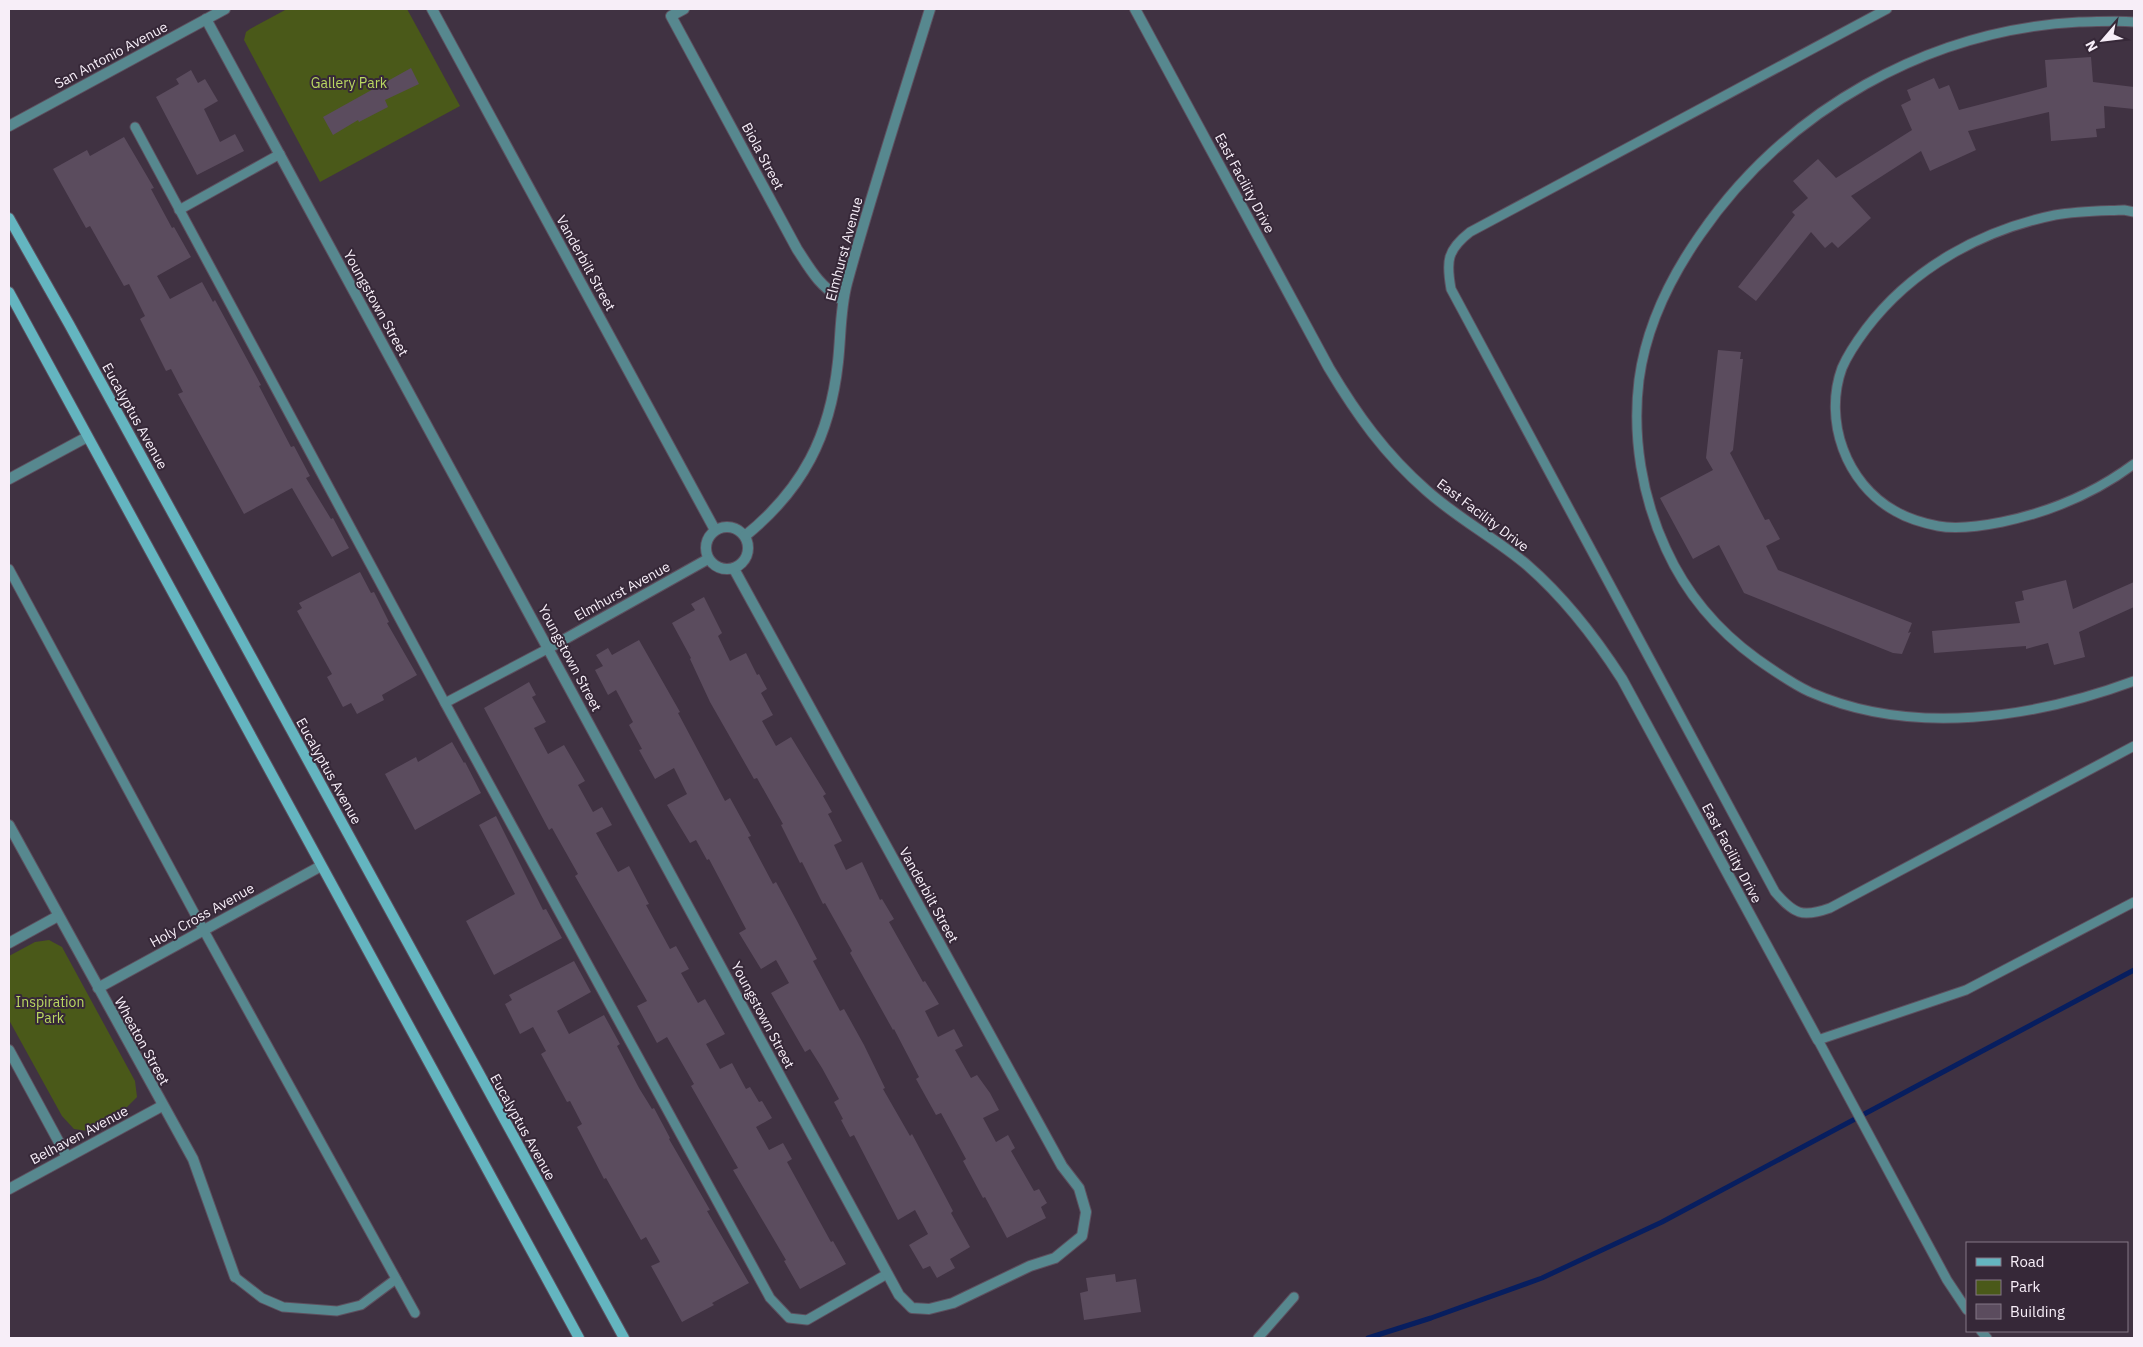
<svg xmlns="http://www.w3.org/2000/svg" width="2143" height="1347" font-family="'IBM Plex Sans',sans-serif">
  <rect width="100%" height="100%" fill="#403242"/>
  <!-- green -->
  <g fill="#4a5919">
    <path d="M 287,9 L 407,9 L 460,106 L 320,182 L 244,40 L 246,32 L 250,29 Z"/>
    <path d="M 49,940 L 62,947 L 135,1081 L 137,1097 L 124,1110 L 88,1131 L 74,1129 L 62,1116 L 9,1020 L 9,956 L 35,942 Z"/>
  </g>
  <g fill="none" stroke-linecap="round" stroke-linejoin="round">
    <!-- stream -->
    <path stroke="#071e5f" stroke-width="5" d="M 1368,1338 L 1431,1318 L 1542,1278 L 1662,1222 L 2134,970"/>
  </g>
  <!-- building -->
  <g fill="#5b4c5e">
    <path d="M 2091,57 L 2093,82 L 2134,87 L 2134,109 L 2104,106 L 2105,128 L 2096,129 L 2097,137 L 2051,141 L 2049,112 L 1968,131 L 1976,150 L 1930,171 L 1921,151 L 1851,196 L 1871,218 L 1838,248 L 1832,242 L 1825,248 L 1811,232 L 1756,301 L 1738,287 L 1795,215 L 1792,212 L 1808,198 L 1793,181 L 1818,159 L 1836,178 L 1912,130 L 1901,105 L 1911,100 L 1907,90 L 1934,78 L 1939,89 L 1949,85 L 1959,110 L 2047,87 L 2045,60 Z"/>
    <path d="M 411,68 L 419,84 L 385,100 L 388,107 L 359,122 L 358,120 L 333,135 L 323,117 Z"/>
    <path d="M 191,70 L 198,83 L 205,79 L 218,101 L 204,109 L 220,142 L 235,134 L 244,151 L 197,175 L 156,97 L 179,84 L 176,79 Z"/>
    <path d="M 124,137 L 154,188 L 151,189 L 172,228 L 174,227 L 191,257 L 157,276 L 170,299 L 202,282 L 213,302 L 215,300 L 261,385 L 259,386 L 291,447 L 294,446 L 310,476 L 306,478 L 331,519 L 333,518 L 349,548 L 332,557 L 292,488 L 244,514 L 178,394 L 183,392 L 171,369 L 166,371 L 140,319 L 145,316 L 129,284 L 124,286 L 90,226 L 86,228 L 53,169 L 87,150 L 90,156 Z"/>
    <path d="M 1718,350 L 1741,352 L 1740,359 L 1743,359 L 1733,450 L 1730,453 L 1765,520 L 1769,519 L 1780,539 L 1766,546 L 1778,570 L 1912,623 L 1908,633 L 1911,632 L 1902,654 L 1893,653 L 1744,593 L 1719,545 L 1693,559 L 1660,498 L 1713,470 L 1706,458 Z"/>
    <path d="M 360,572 L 371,593 L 374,592 L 389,622 L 387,623 L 417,675 L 382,695 L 384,700 L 357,714 L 351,703 L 343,707 L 327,677 L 332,674 L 297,611 L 302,608 L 299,603 Z"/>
    <path d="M 2066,580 L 2073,609 L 2134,582 L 2134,607 L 2079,632 L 2085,657 L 2054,665 L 2048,643 L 2026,649 L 2026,646 L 1934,653 L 1932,631 L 2020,623 L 2015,602 L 2024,600 L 2022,591 Z"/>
    <path d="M 704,597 L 722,633 L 718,636 L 730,661 L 746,653 L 757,675 L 759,674 L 767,689 L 761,693 L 773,715 L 762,721 L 776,746 L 791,737 L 826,794 L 823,796 L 832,812 L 828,814 L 842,841 L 834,845 L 846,870 L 862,862 L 880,900 L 882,899 L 894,919 L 889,922 L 923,982 L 925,981 L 939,1004 L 925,1011 L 938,1037 L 954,1029 L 963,1046 L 955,1050 L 971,1078 L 977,1075 L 990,1093 L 999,1110 L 983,1118 L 996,1142 L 1008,1135 L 1015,1148 L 1011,1151 L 1034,1191 L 1039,1189 L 1047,1203 L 1041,1207 L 1046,1218 L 1007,1238 L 985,1197 L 983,1198 L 963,1161 L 966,1159 L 941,1113 L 936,1115 L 916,1079 L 919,1077 L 894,1029 L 893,1030 L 850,953 L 852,951 L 825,903 L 823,904 L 802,862 L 800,863 L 781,825 L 783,824 L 757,778 L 754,779 L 710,702 L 690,659 L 691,658 L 672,623 L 695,610 L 691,604 Z"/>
    <path d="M 639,640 L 680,712 L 678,713 L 725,801 L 730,798 L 751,836 L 748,837 L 773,884 L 776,882 L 796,919 L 817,959 L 813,961 L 840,1011 L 844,1009 L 864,1045 L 885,1088 L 883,1089 L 910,1136 L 912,1134 L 953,1211 L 951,1213 L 970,1247 L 950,1259 L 955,1268 L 937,1278 L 930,1266 L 923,1269 L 909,1245 L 928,1234 L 915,1210 L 898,1220 L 854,1135 L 850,1137 L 841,1120 L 843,1119 L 834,1102 L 839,1099 L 822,1068 L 810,1049 L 805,1052 L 771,993 L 789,983 L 776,960 L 761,969 L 739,933 L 746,929 L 709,859 L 707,860 L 696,840 L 690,843 L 667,805 L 687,794 L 674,768 L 655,779 L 639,750 L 642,749 L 629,725 L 633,722 L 616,690 L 608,695 L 595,670 L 603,666 L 596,655 L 608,648 L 612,655 Z"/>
    <path d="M 529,682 L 536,695 L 532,697 L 546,722 L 534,728 L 548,754 L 564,745 L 585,781 L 578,785 L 593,812 L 602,807 L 612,825 L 596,833 L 618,872 L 629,866 L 649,904 L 646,905 L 670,949 L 676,946 L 689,969 L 681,973 L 698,1003 L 705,999 L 725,1034 L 706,1044 L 720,1069 L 732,1063 L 746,1089 L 750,1087 L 759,1102 L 762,1101 L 772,1118 L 756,1127 L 769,1150 L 783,1143 L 792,1159 L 787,1162 L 831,1242 L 833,1241 L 846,1264 L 800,1289 L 784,1261 L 786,1260 L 733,1170 L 738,1168 L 691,1086 L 694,1084 L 667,1037 L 657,1043 L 637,1006 L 647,1001 L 575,876 L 578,874 L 552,828 L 549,830 L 484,708 Z"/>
    <path d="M 452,742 L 464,763 L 465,762 L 481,793 L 415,830 L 385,774 L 416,757 L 418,762 Z"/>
    <path d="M 496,816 L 543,910 L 546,909 L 562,938 L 494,975 L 466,921 L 515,894 L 479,825 Z"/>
    <path d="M 574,961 L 591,992 L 557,1011 L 569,1034 L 604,1015 L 620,1044 L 617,1046 L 639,1088 L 652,1109 L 654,1108 L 670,1138 L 669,1139 L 710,1210 L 707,1211 L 749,1283 L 712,1303 L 714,1305 L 682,1322 L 651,1266 L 660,1262 L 646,1237 L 641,1240 L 606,1178 L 604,1179 L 577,1127 L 582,1124 L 570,1101 L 567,1102 L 541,1054 L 546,1051 L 533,1027 L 520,1034 L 505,1004 L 512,1000 L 509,995 Z"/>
    <path d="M 1115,1274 L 1116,1282 L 1136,1279 L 1141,1312 L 1084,1320 L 1080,1293 L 1088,1291 L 1086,1278 Z"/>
  </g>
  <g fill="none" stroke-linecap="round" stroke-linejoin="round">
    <!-- lane casing -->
    <g stroke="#5d505f" stroke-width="11">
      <g id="lane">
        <path d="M 1887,9 L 1470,232 C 1447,250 1446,261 1451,289 L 1775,892 C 1794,914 1802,918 1830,908 L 2134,746"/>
        <path d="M 2134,22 C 2116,20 2097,22 2079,22 C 1928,30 1786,110 1700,235 C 1670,278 1646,327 1639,380 C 1632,437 1642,497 1666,549 C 1686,593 1717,630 1757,659 C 1774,671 1791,683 1810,692 C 1912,737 2034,718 2134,681"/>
        <path d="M 135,127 L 445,703"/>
        <path d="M 179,210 L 280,154"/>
        <path d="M 2134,212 L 2124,210 C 2102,211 2078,211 2055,215 C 1982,230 1912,268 1866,329 C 1857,341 1848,354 1842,368 C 1823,420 1846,484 1895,511 C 1907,518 1923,523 1938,526 C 1958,530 1982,526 2002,522 C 2050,512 2095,493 2134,464"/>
        <path d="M 9,569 L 203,929 L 415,1313"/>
        <path d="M 549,648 L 445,703 L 770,1298 L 789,1318 L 807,1320 L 887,1274"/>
        <path d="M 235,1277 L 262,1298 L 283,1307 L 337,1311 L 361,1305 L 396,1279"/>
        <path d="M 1967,1310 L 1947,1280 L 1818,1040 L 1966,990 L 2134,902"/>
        <path d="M 1981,1331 L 1987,1338"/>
        <path d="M 1258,1338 L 1294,1297"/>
      </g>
    </g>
    <!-- street casing -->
    <g stroke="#5d505f" stroke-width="12">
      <g id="street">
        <path d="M 432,9 L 715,530"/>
        <path d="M 684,9 L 671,16 L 797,249 C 812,272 818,284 842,300"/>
        <path d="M 1135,9 L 1329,368 C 1357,415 1385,454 1426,490 C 1457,518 1495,538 1527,565 C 1565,598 1595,637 1622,679 L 1818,1040"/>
        <path d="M 206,19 L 899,1295 L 912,1308 L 929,1309 L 953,1303 L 1030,1266 L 1055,1258 L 1082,1236 L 1086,1212 L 1079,1188 L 1062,1166 L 734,569"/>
        <path d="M 9,126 L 225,9"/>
        <path d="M 9,479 L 87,437"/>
        <circle cx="727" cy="548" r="21"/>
        <path d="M 745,536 C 803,489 830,436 838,362 C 841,335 840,309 847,283 C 872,191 902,100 930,9"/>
        <path d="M 549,648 L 708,559"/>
        <path d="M 9,825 L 193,1159 L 235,1277"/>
        <path d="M 9,943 L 58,916"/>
        <path d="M 98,988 L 321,866"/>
        <path d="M 9,1050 L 67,1157"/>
        <path d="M 9,1189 L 162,1106"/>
      </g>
    </g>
    <!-- secondary casing -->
    <g stroke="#5d505f" stroke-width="12">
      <g id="secondary">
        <path d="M 9,218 L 69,324 L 624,1338"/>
        <path d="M 9,292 L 579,1338"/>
      </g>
    </g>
    <!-- lane -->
    <use href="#lane" stroke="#57888f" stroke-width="9"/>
    <!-- street -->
    <use href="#street" stroke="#57888f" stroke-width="10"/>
    <!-- secondary -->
    <use href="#secondary" stroke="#64b5c0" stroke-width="10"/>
  </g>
  <g text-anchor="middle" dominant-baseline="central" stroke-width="4" stroke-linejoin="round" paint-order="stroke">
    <!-- street labels -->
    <g font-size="14" fill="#f7eef8" stroke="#362838">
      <text transform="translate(111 55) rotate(-28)">San Antonio Avenue</text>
      <text transform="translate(763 156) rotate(62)">Biola Street</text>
      <text transform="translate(1245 183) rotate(62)">East Facility Drive</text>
      <text transform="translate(844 249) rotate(-75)">Elmhurst Avenue</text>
      <text transform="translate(586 263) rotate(61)">Vanderbilt Street</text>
      <text transform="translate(376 303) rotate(61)">Youngstown Street</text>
      <text transform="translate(135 416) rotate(61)">Eucalyptus Avenue</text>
      <text transform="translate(1483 515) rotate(37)">East Facility Drive</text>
      <text transform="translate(622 591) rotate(-29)">Elmhurst Avenue</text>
      <text transform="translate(570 658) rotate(62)">Youngstown Street</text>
      <text transform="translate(329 771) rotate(61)">Eucalyptus Avenue</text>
      <text transform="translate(1732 853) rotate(62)">East Facility Drive</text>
      <text transform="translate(929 895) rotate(61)">Vanderbilt Street</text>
      <text transform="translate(202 915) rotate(-29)">Holy Cross Avenue</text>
      <text transform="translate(763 1015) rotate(62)">Youngstown Street</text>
      <text transform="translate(142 1041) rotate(61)">Wheaton Street</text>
      <text transform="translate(523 1127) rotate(61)">Eucalyptus Avenue</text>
      <text transform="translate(79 1135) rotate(-28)">Belhaven Avenue</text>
    </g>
    <!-- park labels -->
    <g font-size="14" fill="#bad861" stroke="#362838">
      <text x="349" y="83">Gallery Park</text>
      <text x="50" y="1002">Inspiration<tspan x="50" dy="16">Park</tspan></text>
    </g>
  </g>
  <!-- border -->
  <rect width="2143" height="1347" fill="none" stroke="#f7eef8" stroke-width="20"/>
  <!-- legend -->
  <rect x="1966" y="1242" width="162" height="90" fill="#362838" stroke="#837785"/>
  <rect x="1976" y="1258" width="25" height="8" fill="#64b5c0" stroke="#837785"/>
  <text x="2010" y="1267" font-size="15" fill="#f7eef8">Road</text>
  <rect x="1976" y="1280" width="25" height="15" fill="#4a5919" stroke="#837785"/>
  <text x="2010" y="1292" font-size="15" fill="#f7eef8">Park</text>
  <rect x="1976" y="1304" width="25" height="15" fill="#5b4c5e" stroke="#837785"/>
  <text x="2010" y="1317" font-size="15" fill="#f7eef8">Building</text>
  <!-- north arrow -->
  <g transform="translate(2103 40) rotate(242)" stroke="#362838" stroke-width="4" paint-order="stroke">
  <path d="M0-4L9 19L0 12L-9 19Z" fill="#f7eef8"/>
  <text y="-8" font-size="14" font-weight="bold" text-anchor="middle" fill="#f7eef8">N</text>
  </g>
</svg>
